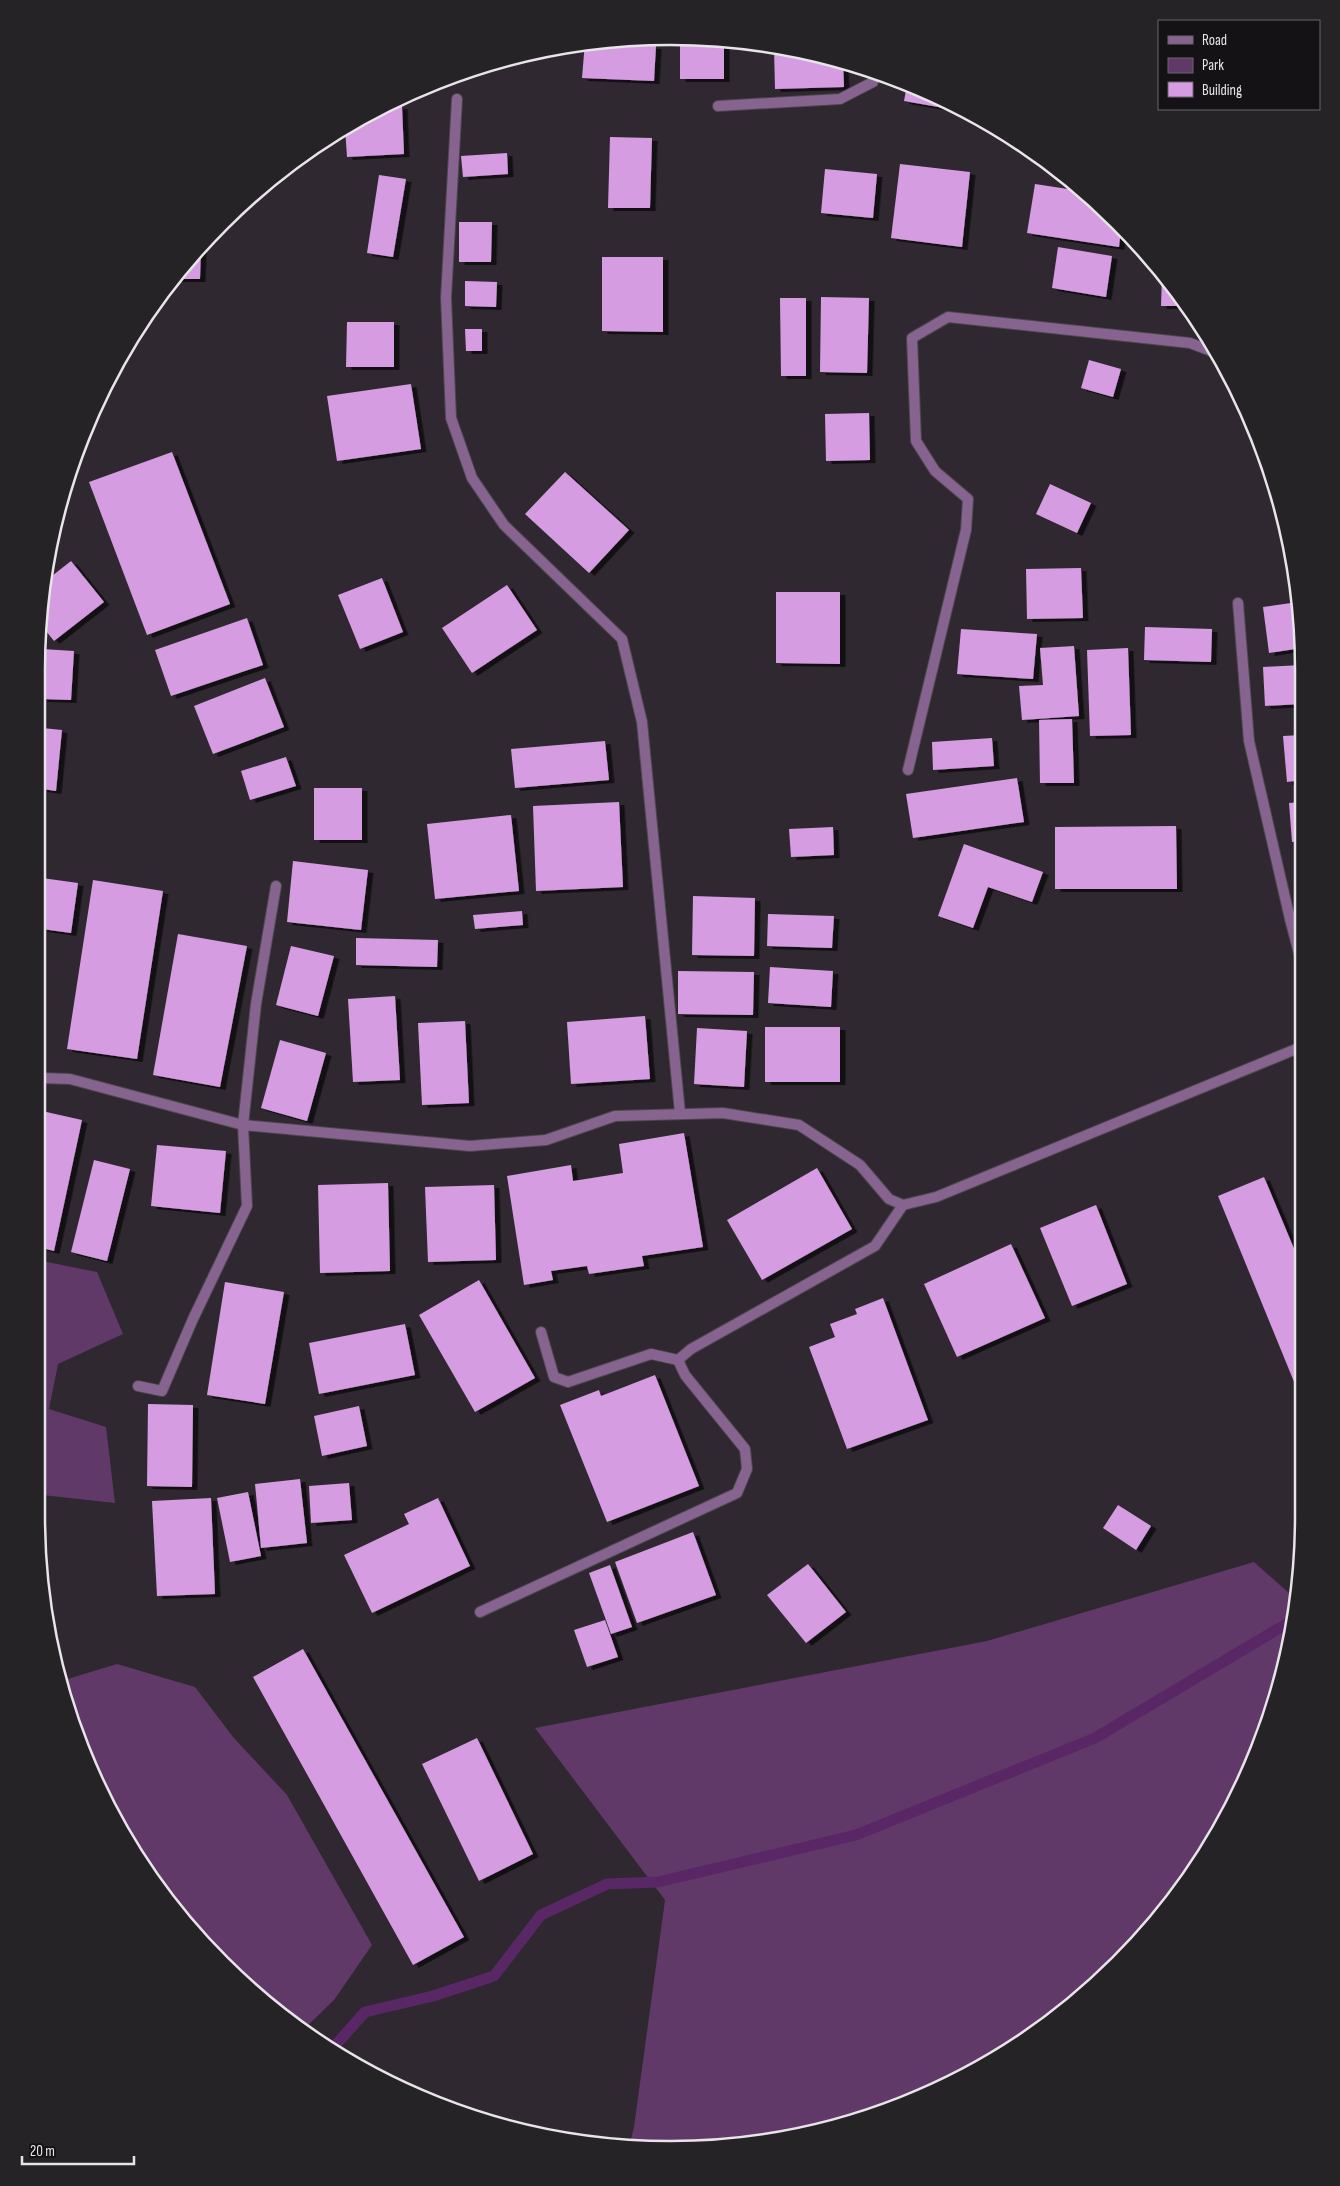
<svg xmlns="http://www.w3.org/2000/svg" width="1340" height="2186" font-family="'Sofia Sans Condensed',sans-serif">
  <defs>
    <filter id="shadow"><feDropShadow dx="5.5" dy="3" stdDeviation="0" flood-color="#0009"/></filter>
  </defs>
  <rect width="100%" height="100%" fill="#2f2830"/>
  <!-- green -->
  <g fill="#603968">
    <path d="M 42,1261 L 97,1272 L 123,1334 L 58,1364 L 49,1409 L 106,1427 L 115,1503 L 42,1495 Z"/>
    <path d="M 1254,1562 L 1298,1601 L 1256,1758 L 1173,1902 L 1118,1964 L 1022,2043 L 873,2116 L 753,2144 L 670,2150 L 629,2147 L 634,2127 L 665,1900 L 535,1728 L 987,1641 Z"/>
    <path d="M 117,1664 L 195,1687 L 233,1737 L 287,1795 L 372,1945 L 334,2000 L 303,2030 L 284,2019 L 167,1902 L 158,1887 L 158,1878 L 148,1870 L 102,1797 L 70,1719 L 61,1681 Z"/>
  </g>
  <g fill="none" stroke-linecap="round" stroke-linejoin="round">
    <!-- stream -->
    <path stroke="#592765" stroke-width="11" d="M 332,2049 L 365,2012 L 433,1996 L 494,1976 L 541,1915 L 607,1884 L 658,1882 L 856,1835 L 1095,1738 L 1293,1620"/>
  </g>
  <!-- building -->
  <g fill="#d59ce2" filter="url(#shadow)">
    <path d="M 711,38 L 724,40 L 724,79 L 680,79 L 680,39 Z"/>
    <path d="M 585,42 L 656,46 L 654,81 L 582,78 Z"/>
    <path d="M 774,48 L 843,61 L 844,87 L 775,89 Z"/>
    <path d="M 907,85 L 950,101 L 967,112 L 904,101 Z"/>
    <path d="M 402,106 L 404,154 L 347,157 L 345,127 L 384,107 Z"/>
    <path d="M 610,137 L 652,138 L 650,208 L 608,208 Z"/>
    <path d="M 507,153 L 508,174 L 463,177 L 461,156 Z"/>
    <path d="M 900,164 L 970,172 L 962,247 L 891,238 Z"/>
    <path d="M 825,169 L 877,174 L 873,218 L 821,213 Z"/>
    <path d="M 379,175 L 406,179 L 393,257 L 367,253 Z"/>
    <path d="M 1035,184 L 1081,191 L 1121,229 L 1119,247 L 1027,233 Z"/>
    <path d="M 459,222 L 492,222 L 491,262 L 459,262 Z"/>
    <path d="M 1058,247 L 1112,256 L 1106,297 L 1052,288 Z"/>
    <path d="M 201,248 L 200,279 L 172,279 Z"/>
    <path d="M 602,257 L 663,257 L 663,332 L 602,331 Z"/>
    <path d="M 1162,274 L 1185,306 L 1161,306 Z"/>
    <path d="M 465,281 L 497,282 L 496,307 L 465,306 Z"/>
    <path d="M 821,297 L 869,298 L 867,373 L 820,372 Z"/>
    <path d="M 780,298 L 806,298 L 806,376 L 781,376 Z"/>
    <path d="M 347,322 L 394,322 L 394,367 L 346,367 Z"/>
    <path d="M 465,329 L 482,329 L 482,351 L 466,351 Z"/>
    <path d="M 1089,360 L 1121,369 L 1113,397 L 1081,388 Z"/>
    <path d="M 411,384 L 421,449 L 337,461 L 327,396 Z"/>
    <path d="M 869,413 L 870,460 L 826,461 L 825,414 Z"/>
    <path d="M 172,452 L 230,604 L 147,635 L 89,482 Z"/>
    <path d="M 565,472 L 629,530 L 589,573 L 525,514 Z"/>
    <path d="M 1050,484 L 1091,503 L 1077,533 L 1036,514 Z"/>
    <path d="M 71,561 L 104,602 L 54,641 L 42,626 L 42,588 L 43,583 Z"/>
    <path d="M 1081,568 L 1083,618 L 1027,619 L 1026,569 Z"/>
    <path d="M 382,578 L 403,632 L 360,649 L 338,595 Z"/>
    <path d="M 507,585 L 537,630 L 472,673 L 442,628 Z"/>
    <path d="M 776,592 L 840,592 L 840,664 L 776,663 Z"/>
    <path d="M 1298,602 L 1302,628 L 1302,648 L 1269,653 L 1263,607 Z"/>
    <path d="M 247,618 L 263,665 L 171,696 L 155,650 Z"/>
    <path d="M 1145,627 L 1212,629 L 1211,662 L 1144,660 Z"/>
    <path d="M 961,629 L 1037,634 L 1033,679 L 957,674 Z"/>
    <path d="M 1074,646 L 1079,716 L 1022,720 L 1019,686 L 1043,685 L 1040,648 Z"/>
    <path d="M 1128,648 L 1131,735 L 1090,736 L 1087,650 Z"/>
    <path d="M 42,649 L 74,651 L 71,700 L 42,699 Z"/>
    <path d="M 1302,665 L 1302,704 L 1265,706 L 1263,667 Z"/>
    <path d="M 265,678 L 284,727 L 213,754 L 194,706 Z"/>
    <path d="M 1072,719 L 1074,783 L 1040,783 L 1039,720 Z"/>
    <path d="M 42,728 L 62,730 L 56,791 L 42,789 Z"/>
    <path d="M 1302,735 L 1302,780 L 1287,782 L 1283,736 Z"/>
    <path d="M 992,738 L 994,766 L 933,770 L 932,742 Z"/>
    <path d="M 605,741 L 609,780 L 515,788 L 511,749 Z"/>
    <path d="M 286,757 L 296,786 L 250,800 L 241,771 Z"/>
    <path d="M 1017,778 L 1024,822 L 913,838 L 906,794 Z"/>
    <rect x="314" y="788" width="48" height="52"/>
    <path d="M 619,802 L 623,887 L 536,891 L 533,806 Z"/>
    <path d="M 1302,802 L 1301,841 L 1292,842 L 1289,803 Z"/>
    <path d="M 511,815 L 519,891 L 435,899 L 427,824 Z"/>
    <path d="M 1176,826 L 1177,889 L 1055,889 L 1055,827 Z"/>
    <path d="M 833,827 L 834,855 L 791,857 L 789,829 Z"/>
    <path d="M 964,844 L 1043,872 L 1032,902 L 988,887 L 973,928 L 938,916 Z"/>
    <path d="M 293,861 L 368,870 L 361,930 L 287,922 Z"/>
    <path d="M 42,878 L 78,883 L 71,933 L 42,929 Z"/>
    <path d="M 93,880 L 163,891 L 137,1059 L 67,1049 Z"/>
    <path d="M 693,896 L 755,898 L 754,956 L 692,955 Z"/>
    <path d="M 522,911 L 523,925 L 475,929 L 473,915 Z"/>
    <path d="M 768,914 L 834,916 L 832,948 L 767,946 Z"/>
    <path d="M 178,934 L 247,946 L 220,1087 L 153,1075 Z"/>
    <path d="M 356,938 L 438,940 L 437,967 L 356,965 Z"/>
    <path d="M 291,946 L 334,956 L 318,1016 L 276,1005 Z"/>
    <path d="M 770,967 L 833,971 L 831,1007 L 768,1003 Z"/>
    <path d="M 678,971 L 754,972 L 753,1015 L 678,1014 Z"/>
    <path d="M 395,996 L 400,1080 L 353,1082 L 348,999 Z"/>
    <path d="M 645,1016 L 650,1079 L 571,1084 L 567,1022 Z"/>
    <path d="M 465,1021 L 469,1103 L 422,1105 L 418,1023 Z"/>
    <rect x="765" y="1027" width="75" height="55"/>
    <path d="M 697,1028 L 747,1031 L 744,1087 L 694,1084 Z"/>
    <path d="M 280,1040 L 326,1053 L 307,1121 L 261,1108 Z"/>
    <path d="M 42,1111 L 82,1120 L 54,1251 L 42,1248 Z"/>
    <path d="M 684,1133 L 703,1247 L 642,1256 L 644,1266 L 589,1274 L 587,1266 L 551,1271 L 553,1280 L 524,1285 L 507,1176 L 571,1165 L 573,1181 L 623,1173 L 619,1144 Z"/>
    <path d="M 157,1145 L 226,1151 L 220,1213 L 151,1206 Z"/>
    <path d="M 94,1160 L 130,1169 L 107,1261 L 71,1252 Z"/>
    <path d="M 817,1168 L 852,1229 L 762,1280 L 727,1220 Z"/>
    <path d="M 1264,1177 L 1300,1263 L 1299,1394 L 1218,1196 Z"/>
    <path d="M 388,1183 L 390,1271 L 320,1273 L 318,1185 Z"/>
    <path d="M 494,1185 L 496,1260 L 428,1262 L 425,1187 Z"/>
    <path d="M 1096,1205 L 1127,1284 L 1072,1306 L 1040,1228 Z"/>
    <path d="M 1011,1244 L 1045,1318 L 957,1357 L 924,1284 Z"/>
    <path d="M 479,1280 L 535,1378 L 475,1412 L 419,1315 Z"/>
    <path d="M 225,1282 L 284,1292 L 265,1404 L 207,1395 Z"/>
    <path d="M 883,1298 L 928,1420 L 847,1449 L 809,1347 L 835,1337 L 830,1324 L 857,1314 L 855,1309 Z"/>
    <path d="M 405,1324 L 415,1375 L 319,1394 L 309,1343 Z"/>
    <path d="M 655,1375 L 699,1486 L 607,1522 L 560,1405 L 599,1390 L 601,1396 Z"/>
    <path d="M 148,1404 L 193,1405 L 192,1487 L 147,1486 Z"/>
    <path d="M 359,1406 L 367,1446 L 322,1456 L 314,1416 Z"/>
    <path d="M 300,1479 L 307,1543 L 261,1548 L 255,1484 Z"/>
    <path d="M 349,1483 L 352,1520 L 311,1523 L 309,1486 Z"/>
    <path d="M 248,1492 L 261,1556 L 230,1562 L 217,1498 Z"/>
    <path d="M 211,1498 L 215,1594 L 157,1596 L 152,1501 Z"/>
    <path d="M 438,1498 L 470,1566 L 372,1613 L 344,1555 L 409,1524 L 404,1514 Z"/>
    <path d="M 1118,1505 L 1151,1526 L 1136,1550 L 1103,1528 Z"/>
    <path d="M 693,1532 L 716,1595 L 637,1623 L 615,1562 Z"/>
    <path d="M 808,1564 L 846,1612 L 806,1643 L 767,1595 Z"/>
    <path d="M 610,1565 L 632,1627 L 611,1634 L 589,1573 Z"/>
    <path d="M 605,1620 L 618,1657 L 587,1667 L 574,1630 Z"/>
    <path d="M 303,1649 L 464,1937 L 413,1965 L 253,1677 Z"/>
    <path d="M 477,1738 L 533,1854 L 479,1881 L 422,1764 Z"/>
  </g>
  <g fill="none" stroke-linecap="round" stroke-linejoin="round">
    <!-- lane casing -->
    <g stroke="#4d464e" stroke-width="12">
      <path id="lane" d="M 541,1332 L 554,1377 L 568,1382 L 651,1354 L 678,1360"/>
    </g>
    <!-- street casing -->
    <g stroke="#4d464e" stroke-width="12">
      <g id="street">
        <path d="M 457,99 L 446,298 L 451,418 L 472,478 L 504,525 L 622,639 L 642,722 L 680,1113"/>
        <path d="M 718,106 L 840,99 L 873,82 L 874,73"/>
        <path d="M 1238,603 L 1249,741 L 1290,919"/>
        <path d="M 908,770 L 966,530 L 968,499 L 935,471 L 916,441 L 912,338 L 948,317 L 1190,343 L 1219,354"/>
        <path d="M 1301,961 L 1290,919 L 1301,913"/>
        <path d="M 42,1078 L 70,1079 L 243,1125 L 470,1146 L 546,1140 L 615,1116 L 723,1113 L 799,1125 L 860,1165 L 889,1199 L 903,1205 L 936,1197 L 1301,1047"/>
        <path d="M 138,1386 L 162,1391 L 193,1319 L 247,1206 L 243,1125 L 256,1004 L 276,886"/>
        <path d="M 480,1612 L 737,1493 L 747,1469 L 745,1449 L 685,1375 L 678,1360 L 691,1349 L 875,1246 L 903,1205"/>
      </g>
    </g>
    <!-- lane -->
    <use href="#lane" stroke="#87638f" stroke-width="10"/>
    <!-- street -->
    <use href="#street" stroke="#87638f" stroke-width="10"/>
  </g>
  <!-- crop -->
  <path d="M0 0H1340V2186H0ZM670 45H670A625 625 0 0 1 1295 670V1516A625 625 0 0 1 670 2141H670A625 625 0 0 1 45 1516V670A625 625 0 0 1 670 45Z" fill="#262327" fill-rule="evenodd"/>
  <path fill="none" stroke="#e8e4e9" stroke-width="2.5" d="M670 45H670A625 625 0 0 1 1295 670V1516A625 625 0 0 1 670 2141H670A625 625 0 0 1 45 1516V670A625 625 0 0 1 670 45Z"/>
  <!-- legend -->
  <rect x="1158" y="20" width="162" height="90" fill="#151216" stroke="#69666a"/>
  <rect x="1168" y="36" width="25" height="8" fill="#87638f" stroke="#69666a"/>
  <text x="1202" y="45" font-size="15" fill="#e8e4e9">Road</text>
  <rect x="1168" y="58" width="25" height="15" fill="#603968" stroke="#69666a"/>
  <text x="1202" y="70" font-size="15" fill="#e8e4e9">Park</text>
  <rect x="1168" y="82" width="25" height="15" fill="#d59ce2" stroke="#69666a"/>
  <text x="1202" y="95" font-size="15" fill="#e8e4e9">Building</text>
  <!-- scale -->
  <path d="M22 2156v8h112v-8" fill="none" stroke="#e8e4e9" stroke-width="2.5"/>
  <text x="30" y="2156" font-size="15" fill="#e8e4e9" stroke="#151216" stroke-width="4" paint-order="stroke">20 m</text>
</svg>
